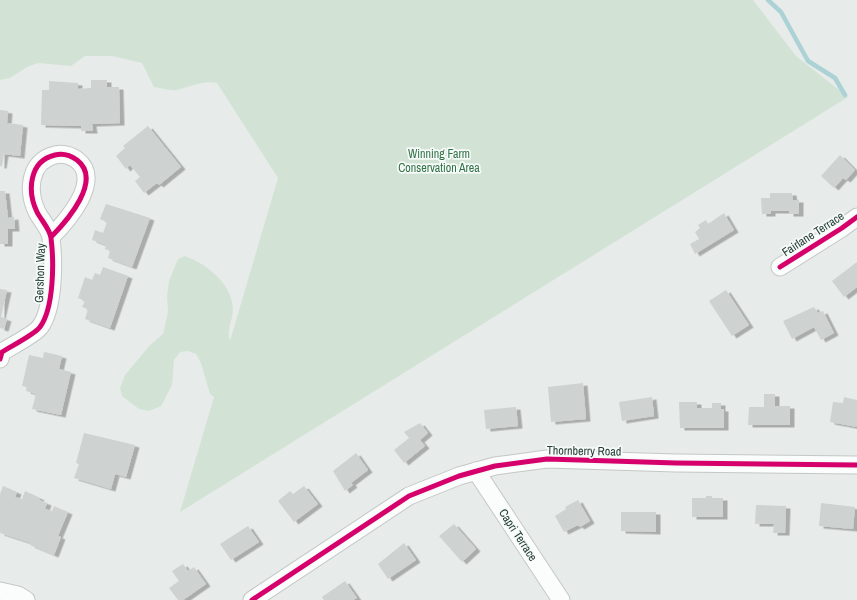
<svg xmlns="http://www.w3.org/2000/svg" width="857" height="600" font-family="'Archivo Narrow',sans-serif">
  <defs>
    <filter id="shadow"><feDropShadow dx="4.5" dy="2.5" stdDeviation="0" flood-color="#0004"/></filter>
  </defs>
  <rect width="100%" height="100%" fill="#e7ebe9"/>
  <!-- green -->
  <path fill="#d2e3d6" d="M 0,0 L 753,0 L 796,56 L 848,97 L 180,512 L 214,397 L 210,394 L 201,363 L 196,354 L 188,351 L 180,352 L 174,360 L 172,385 L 161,406 L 149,411 L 139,409 L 122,396 L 120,388 L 125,375 L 150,345 L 163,334 L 168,312 L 167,296 L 169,281 L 178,259 L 185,256 C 207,264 231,283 233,308 C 233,320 226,330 230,341 L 278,178 L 217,83 C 204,80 189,87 177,90 C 170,91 161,88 154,87 L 142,63 L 112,56 L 85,56 L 71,66 L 38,63 L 27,67 L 10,78 L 0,80 Z"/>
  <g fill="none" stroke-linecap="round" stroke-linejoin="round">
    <!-- stream -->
    <path stroke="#acd2d6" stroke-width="4.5" d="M 768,0 L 781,12 L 808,61 L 835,78 L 845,95"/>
  </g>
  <!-- building -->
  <g fill="#ced3d1" filter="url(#shadow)">
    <path d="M 91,80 L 107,80 L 107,87 L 119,87 L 120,123 L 92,124 L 93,131 L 81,131 L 81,126 L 41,125 L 42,90 L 49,90 L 49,81 L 78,83 L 78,89 L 91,88 Z"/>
    <path d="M 0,110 L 8,111 L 7,123 L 23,125 L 20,156 L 4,154 L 2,166 L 0,166 Z"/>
    <path d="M 148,126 L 181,167 L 159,185 L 157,183 L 144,193 L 135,181 L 140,177 L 130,165 L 126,169 L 116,156 L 125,148 L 123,146 Z"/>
    <path d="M 840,155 L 855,170 L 846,180 L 843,178 L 834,188 L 821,176 Z"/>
    <path d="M 0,191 L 5,191 L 8,218 L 14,217 L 15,229 L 8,229 L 8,244 L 0,244 Z"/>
    <path d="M 770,193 L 792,193 L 793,200 L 799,200 L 799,214 L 789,214 L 789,211 L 771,211 L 771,214 L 762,214 L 761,198 L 770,198 Z"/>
    <path d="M 106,204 L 150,218 L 132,267 L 108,258 L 110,251 L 105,249 L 106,245 L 92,240 L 95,230 L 103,233 L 107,222 L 100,219 Z"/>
    <path d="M 724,213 L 734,230 L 695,254 L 690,244 L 699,239 L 695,232 L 700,228 L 698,225 L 706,220 L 708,224 Z"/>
    <path d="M 857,262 L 857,287 L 844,297 L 832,281 Z"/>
    <path d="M 103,267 L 128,276 L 110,328 L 85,319 L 88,309 L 82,307 L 85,301 L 78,298 L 85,277 L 92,280 L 95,273 L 100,275 Z"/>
    <path d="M 0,289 L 7,290 L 1,317 L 7,319 L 4,329 L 0,328 Z"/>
    <path d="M 726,290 L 749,325 L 732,336 L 709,301 Z"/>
    <path d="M 814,307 L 818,313 L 823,311 L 834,333 L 821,340 L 814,327 L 792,339 L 783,321 Z"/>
    <path d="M 44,352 L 62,356 L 59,369 L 71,372 L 61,415 L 32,409 L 36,394 L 26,391 L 27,387 L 22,386 L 29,355 L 43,358 Z"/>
    <path d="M 583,383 L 586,419 L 551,422 L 548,387 Z"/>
    <path d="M 764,394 L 775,394 L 775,406 L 790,406 L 790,425 L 748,425 L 749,407 L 764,407 Z"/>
    <path d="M 652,397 L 654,416 L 622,421 L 619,402 Z"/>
    <path d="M 844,397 L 857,400 L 857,427 L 830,422 L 833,402 L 843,403 Z"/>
    <path d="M 679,402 L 697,402 L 697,408 L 712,408 L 712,403 L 721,403 L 721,409 L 724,409 L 724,428 L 680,428 Z"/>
    <path d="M 516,407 L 518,426 L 486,429 L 484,410 Z"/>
    <path d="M 420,423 L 428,433 L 420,440 L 425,446 L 404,463 L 394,450 L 409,438 L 404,432 Z"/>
    <path d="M 84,433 L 135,445 L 126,477 L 115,474 L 111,489 L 74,478 L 79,464 L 76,463 Z"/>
    <path d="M 356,453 L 368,470 L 351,483 L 353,485 L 345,491 L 333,471 Z"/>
    <path d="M 3,486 L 17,492 L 15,497 L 22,499 L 25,491 L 40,498 L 39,500 L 47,503 L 45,509 L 52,511 L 54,506 L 68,512 L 58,536 L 61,537 L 54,555 L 30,545 L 31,543 L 0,533 L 0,494 Z"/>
    <path d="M 304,486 L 318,504 L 294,522 L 278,501 L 290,491 L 293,494 Z"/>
    <path d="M 706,496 L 712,496 L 712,498 L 723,498 L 723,517 L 692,517 L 692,498 L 706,498 Z"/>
    <path d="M 578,500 L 590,521 L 580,527 L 578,525 L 564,532 L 555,516 L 566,509 L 565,507 Z"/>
    <path d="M 821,503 L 855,507 L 853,529 L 819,526 Z"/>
    <path d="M 756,505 L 786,506 L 785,533 L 773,533 L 774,524 L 755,524 Z"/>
    <path d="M 621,512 L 656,512 L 656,532 L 621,531 Z"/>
    <path d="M 454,524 L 476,549 L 462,562 L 439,536 Z"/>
    <path d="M 248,526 L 259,542 L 231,560 L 220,544 Z"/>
    <path d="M 404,543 L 416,560 L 388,579 L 378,564 Z"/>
    <path d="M 183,564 L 188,571 L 194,567 L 206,584 L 183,600 L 178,600 L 169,588 L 179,581 L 172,571 Z"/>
    <path d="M 345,581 L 357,598 L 353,600 L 324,600 L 322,597 Z"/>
  </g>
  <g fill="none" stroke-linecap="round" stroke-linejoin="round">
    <!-- street casing -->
    <g stroke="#c4c8c6" stroke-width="19">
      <g id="street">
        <path d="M 780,267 L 842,228 L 857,217"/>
        <path d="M 0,359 L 2,352 C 11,346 34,335 40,327 C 54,308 54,262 51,238 C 50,229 41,220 37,212 C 27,191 29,161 55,155 C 63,153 70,155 77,160 C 103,180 67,221 51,237"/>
        <path d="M 476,471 L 561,600"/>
        <path d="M 0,591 L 18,595 L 26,600"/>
        <path d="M 252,600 L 409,496 L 459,476 L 495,466 L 547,459 L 676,463 L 857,465"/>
      </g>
    </g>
    <!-- street -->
    <use href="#street" stroke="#fbfcfc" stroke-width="17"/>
    <!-- cycleway casing -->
    <g stroke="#f6faf8" stroke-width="8">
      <g id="cycleway">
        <path d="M 780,267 L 842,228 L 857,217"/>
        <path d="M 0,359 L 2,352 C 11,346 34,335 40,327 C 54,308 54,262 51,238 C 50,229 41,220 37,212 C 27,191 29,161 55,155 C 63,153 70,155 77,160 C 103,180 67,221 51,237"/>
        <path d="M 252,600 L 409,496 L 459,476 L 495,466 L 547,459 L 676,463 L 857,465"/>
      </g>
    </g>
    <!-- cycleway -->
    <use href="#cycleway" stroke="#d6006c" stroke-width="5"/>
  </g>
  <g text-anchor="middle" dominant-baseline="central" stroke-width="3.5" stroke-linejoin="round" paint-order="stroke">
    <!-- park labels -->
    <g font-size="12" fill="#327248" stroke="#f6faf8">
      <text x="439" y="154">Winning Farm<tspan x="439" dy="14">Conservation Area</tspan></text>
    </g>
    <!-- street labels -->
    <g font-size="12" fill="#253e36" stroke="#f6faf8">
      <text transform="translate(813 234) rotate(-33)">Fairlane Terrace</text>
      <text transform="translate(40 273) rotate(-88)">Gershon Way</text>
      <text transform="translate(584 451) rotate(1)">Thornberry Road</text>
      <text transform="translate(518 535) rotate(57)">Capri Terrace</text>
    </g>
  </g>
</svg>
